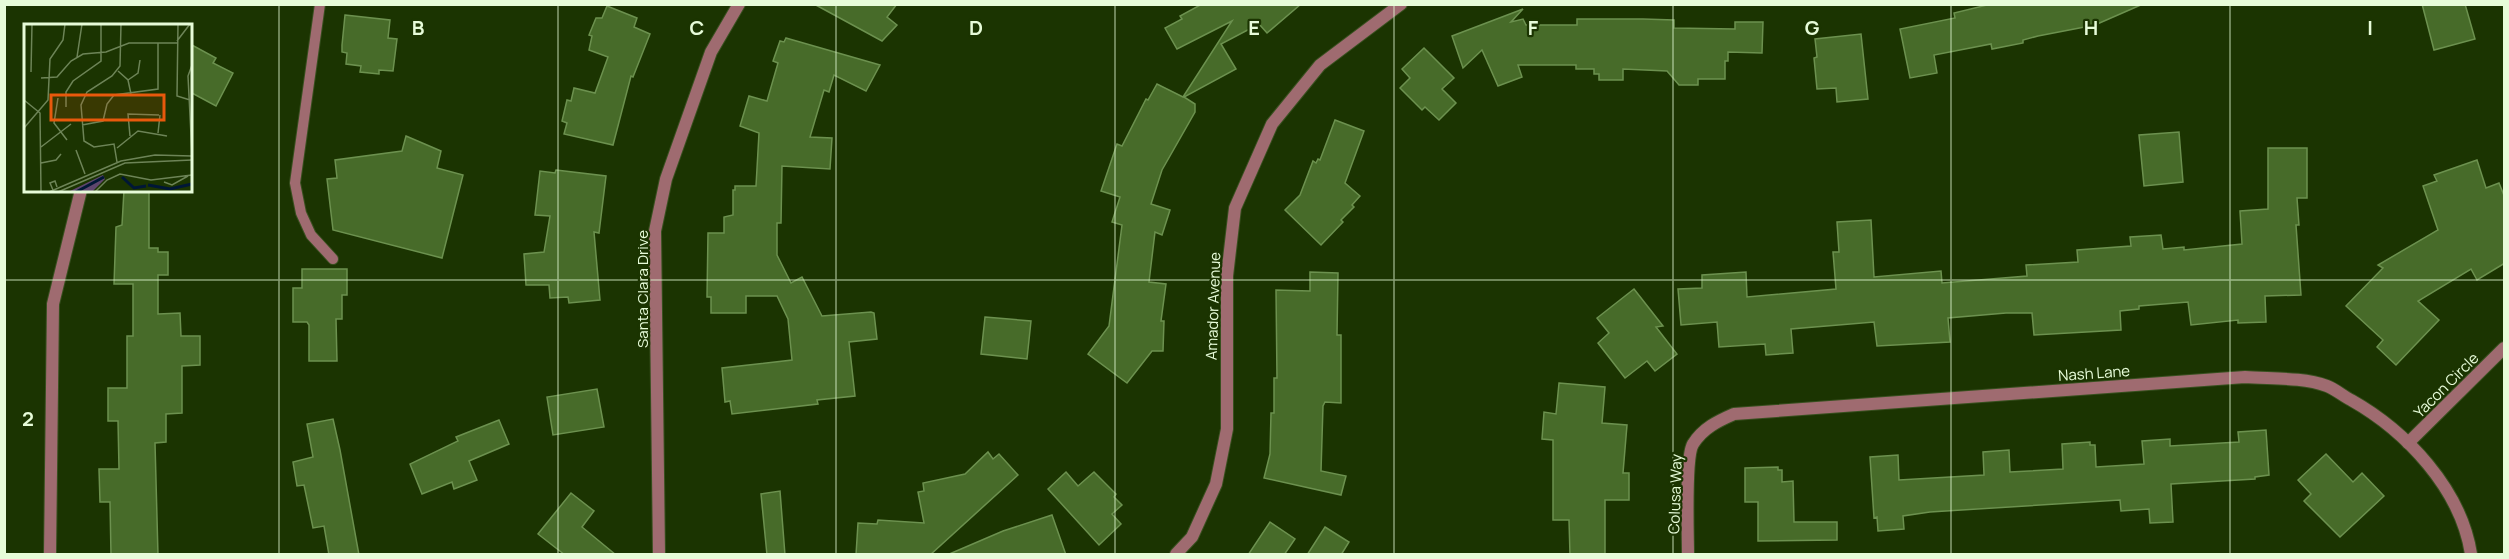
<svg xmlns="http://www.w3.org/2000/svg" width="2509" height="559" font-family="Manrope,sans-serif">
  <rect width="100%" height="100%" fill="#1b3401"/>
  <!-- building -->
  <g fill="#476b29" stroke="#6c914f" stroke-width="1.5">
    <path d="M 814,4 L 897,4 L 887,17 L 897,25 L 882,41 Z"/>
    <path d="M 1202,4 L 1301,4 L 1267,33 L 1259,24 L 1221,44 L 1236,69 L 1184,97 L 1195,104 L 1195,112 L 1162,170 L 1151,204 L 1170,210 L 1162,235 L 1155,232 L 1149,282 L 1166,284 L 1161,321 L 1164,321 L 1163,351 L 1152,351 L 1127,383 L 1088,354 L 1109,326 L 1122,225 L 1112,222 L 1120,197 L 1101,191 L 1117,144 L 1122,146 L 1146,99 L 1148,100 L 1157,84 L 1183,97 L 1232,21 L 1177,49 L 1165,28 L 1182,19 L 1180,16 Z"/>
    <path d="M 1991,4 L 2143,4 L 2095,25 L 2038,36 L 2023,40 L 2023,43 L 1992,49 L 1991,44 L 1934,55 L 1937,73 L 1910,78 L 1900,29 L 1955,18 L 1954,13 Z"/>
    <path d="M 2422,4 L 2465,4 L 2475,39 L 2434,50 Z"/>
    <path d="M 607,6 L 637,18 L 634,27 L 650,34 L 633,77 L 631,76 L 613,145 L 564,134 L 567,123 L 562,121 L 567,100 L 571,101 L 574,88 L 595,93 L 608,57 L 589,50 L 592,36 L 589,35 L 596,18 L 602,18 Z"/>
    <path d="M 1523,9 L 1511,22 L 1523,19 L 1526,25 L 1577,25 L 1577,19 L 1643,19 L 1674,20 L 1674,28 L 1735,29 L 1735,22 L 1763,22 L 1762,53 L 1728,52 L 1728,61 L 1725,61 L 1725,79 L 1698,79 L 1698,85 L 1679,85 L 1667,71 L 1623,69 L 1623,80 L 1599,80 L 1599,74 L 1594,74 L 1594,69 L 1576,69 L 1576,65 L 1518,65 L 1522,77 L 1498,86 L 1482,50 L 1463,68 L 1452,36 Z"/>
    <path d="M 345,15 L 390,20 L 388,38 L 397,39 L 393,71 L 379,70 L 379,74 L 360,72 L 361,66 L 346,64 L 347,53 L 342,52 L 342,45 Z"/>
    <path d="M 1861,34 L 1868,99 L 1837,102 L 1836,88 L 1817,89 L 1814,58 L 1817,57 L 1815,39 Z"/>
    <path d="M 786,38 L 880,65 L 866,91 L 834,75 L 829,92 L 824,90 L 810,137 L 832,138 L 830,169 L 782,166 L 781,223 L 777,223 L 777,255 L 791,283 L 802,277 L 822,316 L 871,312 L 874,313 L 877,339 L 849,342 L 855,396 L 817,400 L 818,404 L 732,414 L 730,401 L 725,402 L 722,368 L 792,360 L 788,319 L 777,296 L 746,296 L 746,313 L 711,313 L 711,297 L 707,297 L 708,233 L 724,233 L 724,217 L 733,215 L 733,190 L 735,190 L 735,186 L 756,186 L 759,133 L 740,126 L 749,96 L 767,101 L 778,63 L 773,61 L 780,41 L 784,42 Z"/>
    <path d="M 190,44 L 216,58 L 213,63 L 233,73 L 216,106 L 190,92 Z"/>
    <path d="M 1424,48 L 1454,78 L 1442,89 L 1456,103 L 1439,120 L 1425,107 L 1422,110 L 1400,88 L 1410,78 L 1402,69 Z"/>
    <path d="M 1335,120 L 1364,131 L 1345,183 L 1360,196 L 1352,205 L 1354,207 L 1341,220 L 1343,222 L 1321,245 L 1285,210 L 1300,195 L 1313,161 L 1316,163 L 1318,159 L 1320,160 Z"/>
    <path d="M 2179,132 L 2183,182 L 2144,186 L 2139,135 Z"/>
    <path d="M 406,136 L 441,151 L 437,168 L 463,175 L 442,258 L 333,230 L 327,179 L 337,178 L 335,160 L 402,151 Z"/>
    <path d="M 2268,148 L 2307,148 L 2307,198 L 2297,198 L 2299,225 L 2296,225 L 2301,295 L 2265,296 L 2266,322 L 2238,323 L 2238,320 L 2191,325 L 2188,302 L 2139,306 L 2139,309 L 2120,311 L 2121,330 L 2034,335 L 2032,313 L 2006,313 L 1948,318 L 1950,342 L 1877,346 L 1874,322 L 1791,329 L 1793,353 L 1766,355 L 1765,344 L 1719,347 L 1717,322 L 1681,325 L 1678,289 L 1702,288 L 1702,275 L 1746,272 L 1747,297 L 1836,289 L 1833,252 L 1839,252 L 1837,222 L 1871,220 L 1874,277 L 1941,271 L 1942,283 L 2027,276 L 2026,265 L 2078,262 L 2077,250 L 2131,246 L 2130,237 L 2161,235 L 2163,249 L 2184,247 L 2184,250 L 2242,244 L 2240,211 L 2268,209 Z"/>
    <path d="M 2477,160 L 2486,188 L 2499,183 L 2505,198 L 2505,263 L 2477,280 L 2471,269 L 2418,301 L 2439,320 L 2396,365 L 2377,347 L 2383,340 L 2346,306 L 2383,268 L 2378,265 L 2438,230 L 2423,186 L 2437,181 L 2434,175 Z"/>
    <path d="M 556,170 L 606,176 L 599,233 L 594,232 L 600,300 L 569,303 L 568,297 L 550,298 L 549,285 L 526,285 L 524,254 L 544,252 L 550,216 L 535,215 L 540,171 L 555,173 Z"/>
    <path d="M 124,190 L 149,190 L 149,248 L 158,248 L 158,252 L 168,252 L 168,275 L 158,275 L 158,314 L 180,313 L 181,336 L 200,336 L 200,365 L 182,366 L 182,413 L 166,414 L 166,442 L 155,443 L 158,555 L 111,555 L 110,502 L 100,502 L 99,469 L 119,469 L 118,421 L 108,421 L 108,388 L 127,388 L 127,336 L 133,336 L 133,284 L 114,284 L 116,227 L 122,225 Z"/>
    <path d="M 302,269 L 347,269 L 347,295 L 342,295 L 342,319 L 336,319 L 337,361 L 309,361 L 309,325 L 307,322 L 293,322 L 293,288 L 302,288 Z"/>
    <path d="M 1310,272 L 1338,273 L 1337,335 L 1341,335 L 1341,403 L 1325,402 L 1323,406 L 1321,471 L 1346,476 L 1341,495 L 1264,478 L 1270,454 L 1271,413 L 1274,413 L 1274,378 L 1277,378 L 1276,290 L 1310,291 Z"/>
    <path d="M 1634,289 L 1663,326 L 1656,327 L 1677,354 L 1655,371 L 1647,361 L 1625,378 L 1598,343 L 1609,333 L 1597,318 Z"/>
    <path d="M 985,317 L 1031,321 L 1027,359 L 981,354 Z"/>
    <path d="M 1559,383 L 1605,387 L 1602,423 L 1627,425 L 1623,473 L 1629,473 L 1629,500 L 1605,500 L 1605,555 L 1570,555 L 1569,520 L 1553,520 L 1553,440 L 1542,439 L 1544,412 L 1556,414 Z"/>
    <path d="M 597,389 L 604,427 L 553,435 L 547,397 Z"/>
    <path d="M 333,419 L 340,450 L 359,555 L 329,555 L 324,526 L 313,528 L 304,485 L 297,486 L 293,462 L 313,457 L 307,424 Z"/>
    <path d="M 499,420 L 509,444 L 469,461 L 477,480 L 454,489 L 452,482 L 422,494 L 410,464 L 458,441 L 456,437 Z"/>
    <path d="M 2266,430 L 2269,475 L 2255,477 L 2255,479 L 2171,484 L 2173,522 L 2150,523 L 2149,509 L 2121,511 L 2120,500 L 1930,512 L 1903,516 L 1904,529 L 1878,531 L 1877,517 L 1874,518 L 1870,457 L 1898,455 L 1899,480 L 1984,475 L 1983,452 L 2009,450 L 2010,472 L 2063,469 L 2062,444 L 2090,442 L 2090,445 L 2095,445 L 2096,467 L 2144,464 L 2142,441 L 2170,439 L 2170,446 L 2239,442 L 2238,432 Z"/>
    <path d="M 988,452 L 993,459 L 999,454 L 1018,475 L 930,555 L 856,555 L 858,523 L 877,524 L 878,520 L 924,523 L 918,492 L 924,491 L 923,483 L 965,474 Z"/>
    <path d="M 2326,454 L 2353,482 L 2362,473 L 2384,496 L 2340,537 L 2304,501 L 2311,494 L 2298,480 Z"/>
    <path d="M 1778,467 L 1778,470 L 1782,470 L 1782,482 L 1793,481 L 1794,522 L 1837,522 L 1837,540 L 1758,541 L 1758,502 L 1745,502 L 1745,468 Z"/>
    <path d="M 1066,472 L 1078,486 L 1094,472 L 1116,494 L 1114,497 L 1122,505 L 1112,514 L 1121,524 L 1099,545 L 1048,489 Z"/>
    <path d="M 780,491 L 785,555 L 767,555 L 761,494 Z"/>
    <path d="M 571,493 L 594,511 L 582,527 L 616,555 L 565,555 L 538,534 Z"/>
    <path d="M 1052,515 L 1066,555 L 947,555 L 1003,531 Z"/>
    <path d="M 1270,522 L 1295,539 L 1284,555 L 1248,555 Z"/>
    <path d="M 1325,527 L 1349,542 L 1341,555 L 1307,555 Z"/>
  </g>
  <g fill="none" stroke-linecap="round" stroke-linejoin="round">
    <!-- service casing -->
    <g stroke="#38501f" stroke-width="12">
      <path id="service" d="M 320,4 L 295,183 L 301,213 L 311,235 L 333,259"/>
    </g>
    <!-- minor casing -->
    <g stroke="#38501f" stroke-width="14">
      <g id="minor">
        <path d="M 2408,443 L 2504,348"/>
        <path d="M 50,554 L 53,304 L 81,190"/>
        <path d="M 1176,554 L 1192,537 L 1216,484 L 1227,429 L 1227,276 L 1235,208 L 1272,124 L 1320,65 L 1401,4"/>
        <path d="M 1688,554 C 1688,535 1685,457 1693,444 C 1703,428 1718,421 1734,414 L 2245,377 C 2271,379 2302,377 2327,386 C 2335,389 2343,396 2351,400 C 2406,431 2461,489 2471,554"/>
      </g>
    </g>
    <!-- tertiary casing -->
    <g stroke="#38501f" stroke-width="14">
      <path id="tertiary" d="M 659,554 L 655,231 L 666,179 L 711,52 L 739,4"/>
    </g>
    <!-- service -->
    <use href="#service" stroke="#9f6b70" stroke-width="10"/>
    <!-- minor -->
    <use href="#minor" stroke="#9f6b70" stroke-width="12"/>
    <!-- tertiary -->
    <use href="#tertiary" stroke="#9f6b70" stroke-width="12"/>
  </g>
  <!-- grid -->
  <path fill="none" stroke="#e7fcd9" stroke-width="1.5" stroke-opacity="0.55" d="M 279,4 L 279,554M 558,4 L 558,554M 836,4 L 836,554M 1115,4 L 1115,554M 1394,4 L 1394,554M 1673,4 L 1673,554M 1951,4 L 1951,554M 2230,4 L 2230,554M 4,280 L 2504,280"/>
  <g text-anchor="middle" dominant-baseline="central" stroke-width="4.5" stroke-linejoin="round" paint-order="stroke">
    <!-- street labels -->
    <g font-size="15" fill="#e7fcd9" stroke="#1b3401">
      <text transform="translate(642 289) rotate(-90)">Santa Clara Drive</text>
      <text transform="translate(1213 306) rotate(-88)">Amador Avenue</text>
      <text transform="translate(2094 373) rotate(-4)">Nash Lane</text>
      <text transform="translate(2446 385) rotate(-45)">Yacon Circle</text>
      <text transform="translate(1675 494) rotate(-88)">Colusa Way</text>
    </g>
  </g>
  <!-- overview -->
  <g transform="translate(24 24)">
    <rect width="168" height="168" fill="#1b3401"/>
    <path d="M 79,151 L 81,155 L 68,168 L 44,168 Z" fill="#5f466e"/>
    <path fill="none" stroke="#001736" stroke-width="3" d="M 98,153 L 110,164 L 122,162M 124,161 L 146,165 L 168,160M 52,168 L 80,153"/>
    <path fill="none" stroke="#6d8457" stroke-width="1.5" d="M 154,0 L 153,72 L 166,76M 153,17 L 166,0M 53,33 L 58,0M 168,41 L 164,52 L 168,131M 94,47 L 104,56 L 107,70M 7,48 L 8,0M 17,54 L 33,53 L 47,37 L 59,30 L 82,28 L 105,19 L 153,19M 104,56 L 114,49 L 116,36M 34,74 L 30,99 L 43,116M 0,76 L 16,89 L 17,168M 42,83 L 42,68 L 49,57 L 77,37 L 77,0M 58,101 L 79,97 L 83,80 L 90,71 L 134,65 L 134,19M 0,104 L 24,76 L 26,35 L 39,16 L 41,0M 134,109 L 136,91M 106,112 L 104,90 L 135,91M 17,123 L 47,100M 93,124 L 114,107 L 143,112M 52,126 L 61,150M 93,138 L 90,120 L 70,123 L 60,117 L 57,81 L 63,68 L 88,52 L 96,42 L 97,0M 17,139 L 32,136 L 37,130M 140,158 L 148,161 L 164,152M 29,166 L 26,159 L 31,157 L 33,163M 25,168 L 97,137 L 131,131 L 168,132M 34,168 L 101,139 L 168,136M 71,168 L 83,156 L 96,150 L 127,156 L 168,151"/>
    <path fill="#e8590c" fill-opacity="0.15" stroke="#e8590c" stroke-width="3" d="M 27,71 L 140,71 L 140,96 L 27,96 Z"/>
    <rect width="168" height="168" fill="none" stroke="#e7fcd9" stroke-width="3"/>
  </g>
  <g font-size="20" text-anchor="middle" font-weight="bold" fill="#e7fcd9" stroke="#1b3401" stroke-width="4.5" stroke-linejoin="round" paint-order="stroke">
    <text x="418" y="35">B</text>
    <text x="697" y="35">C</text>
    <text x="976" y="35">D</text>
    <text x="1254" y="35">E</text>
    <text x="1533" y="35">F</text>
    <text x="1812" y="35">G</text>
    <text x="2091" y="35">H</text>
    <text x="2370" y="35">I</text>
    <text x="28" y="426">2</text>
  </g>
  <!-- border -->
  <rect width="2509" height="559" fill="none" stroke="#e7fcd9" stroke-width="12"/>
</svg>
